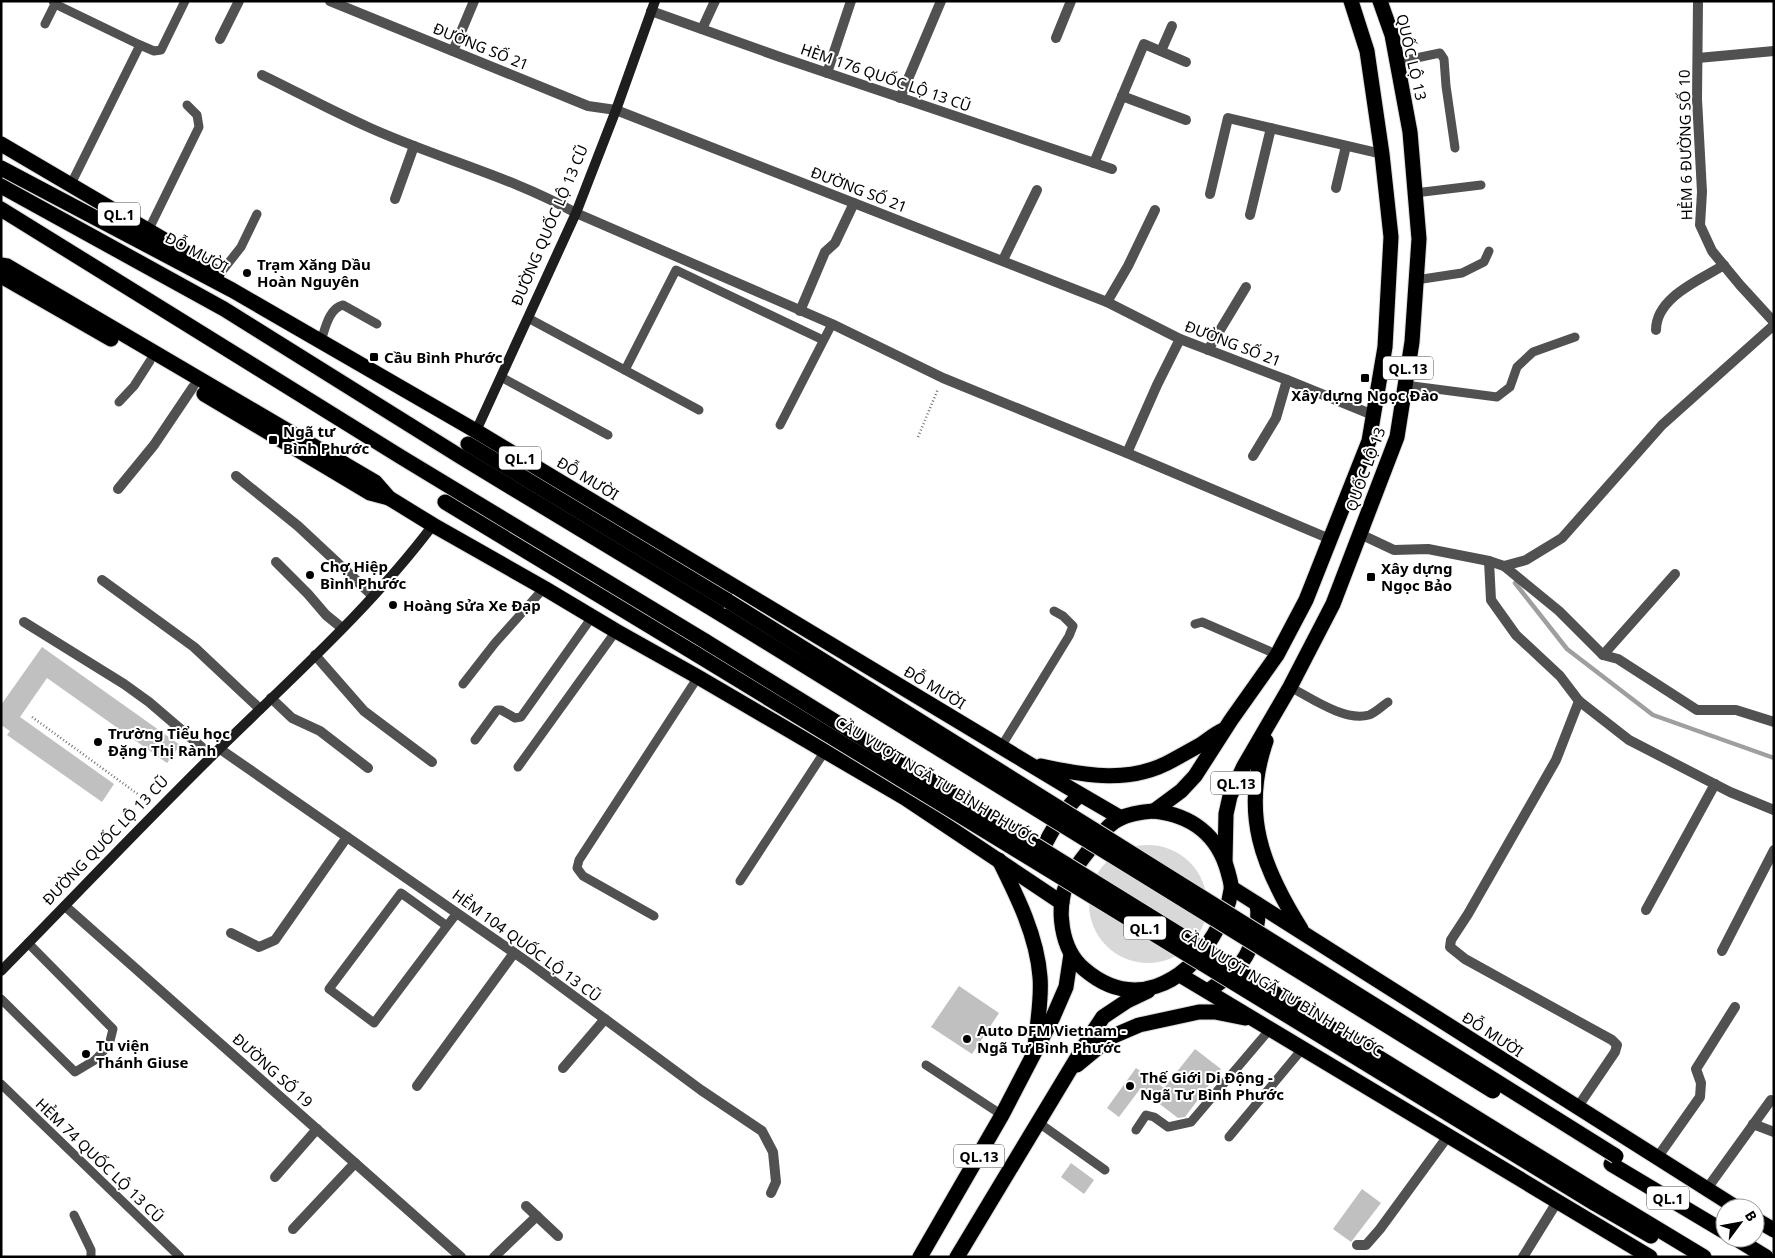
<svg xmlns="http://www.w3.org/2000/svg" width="1775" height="1258" font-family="'Noto Sans',sans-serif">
  <rect width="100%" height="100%" fill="#fff"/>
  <!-- green -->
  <circle fill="#d8d8d8" cx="1148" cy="904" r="59"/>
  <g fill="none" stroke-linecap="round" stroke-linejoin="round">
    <!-- stream -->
    <path stroke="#9f9f9f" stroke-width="4.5" d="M 1515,583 L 1567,649 L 1653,715 L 1774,758"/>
  </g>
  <!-- building -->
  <g fill="#c0c0c0">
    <path d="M 42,647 L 180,745 L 167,763 L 47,678 L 20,717 L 114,784 L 102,802 L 7,735 L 10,731 L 1,725 L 1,705 Z"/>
    <path d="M 959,986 L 999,1013 L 972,1054 L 931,1027 Z"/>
    <path d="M 1195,1049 L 1221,1069 L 1185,1117 L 1178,1118 L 1140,1089 L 1119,1117 L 1107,1108 L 1136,1068 L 1164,1088 Z"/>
    <path d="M 1071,1163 L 1094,1180 L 1084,1194 L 1061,1177 Z"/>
    <path d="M 1362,1189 L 1381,1203 L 1351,1242 L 1333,1229 Z"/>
  </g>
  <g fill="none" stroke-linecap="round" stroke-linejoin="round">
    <!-- highway casing -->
    <g stroke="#dbdbdb" stroke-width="17">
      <g id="highway">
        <path d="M 1,144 L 190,255 L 217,274"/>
        <path d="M 1,168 L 232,290 L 476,431 L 1066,786 L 1121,818"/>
        <path d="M 1,186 L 224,309 L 461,457 L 724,616"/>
        <path d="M 1,209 L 401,457 L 705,641"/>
        <path d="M 1,265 L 7,266 L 375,482 L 389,498 L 433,525 L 544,588 L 616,631 L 698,677 L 905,798 L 1062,903"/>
        <path d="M 1,276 L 111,339"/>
        <path d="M 204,394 L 370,493 L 389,498"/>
        <path d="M 468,444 L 728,601"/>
        <path d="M 445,502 L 696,654"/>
        <path d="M 1266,741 C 1241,813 1262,867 1301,929"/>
        <path d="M 1041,766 C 1086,776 1131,784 1173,760 C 1182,755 1191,750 1200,745 C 1208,740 1214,734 1223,730"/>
        <path d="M 1154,811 L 1181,791 L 1195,776 L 1231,720 L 1277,655 L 1306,600 L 1369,441 L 1385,347 L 1391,237 L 1382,154 L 1367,51 L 1351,1"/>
        <path d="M 1154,811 C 1191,815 1218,835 1228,872 C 1229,877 1232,884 1231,890 C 1229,906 1222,922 1213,936 C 1184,984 1133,1011 1084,969 C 1061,950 1055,908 1068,881 C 1074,868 1085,855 1094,844 C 1102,834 1109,823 1121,818 C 1131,813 1143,812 1154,811 Z"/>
        <path d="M 999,860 C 1017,896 1037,936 1040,977 C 1042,999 1037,1024 1035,1047"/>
        <path d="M 1038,860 C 1045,841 1064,808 1080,795"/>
        <path d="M 1225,861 L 1226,814 L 1230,796 L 1244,766 L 1290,687 L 1333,604 L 1397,437 L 1412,342 L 1419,239 L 1410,132 L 1392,35 L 1380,1"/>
        <path d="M 1232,888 L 1737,1208"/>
        <path d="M 1180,975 L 1650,1257"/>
        <path d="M 1208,991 C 1217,984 1228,978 1236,969 C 1251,954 1261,924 1257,904"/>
        <path d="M 1077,1065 L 1111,1037 L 1139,1025 L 1199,1012 L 1215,1012 L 1245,1018"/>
        <path d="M 1611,1164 L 1725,1232"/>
        <path d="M 1598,1193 L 1704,1257"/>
        <path d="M 1594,1203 L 1651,1236"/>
        <path d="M 1755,1219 L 1774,1230"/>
        <path d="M 1735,1238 L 1766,1257"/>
        <path d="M 920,1257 L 1002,1115 L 1053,1017 L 1066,987 L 1071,954"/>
        <path d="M 957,1257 L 1089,1038 L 1103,1017 L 1127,1001 L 1148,991"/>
      </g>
    </g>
    <!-- path -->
    <g stroke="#737373" stroke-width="2.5" stroke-dasharray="1 2.5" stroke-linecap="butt">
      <path d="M 918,437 L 938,389"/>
      <path d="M 32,717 L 150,803"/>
    </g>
    <!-- lane -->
    <g stroke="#515151" stroke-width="9">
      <path d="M 55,4 L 140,45 L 71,184"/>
      <path d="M 45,24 L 55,4 L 53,1"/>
      <path d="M 140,45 L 154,51 L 161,50 L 185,1"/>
      <path d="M 1397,62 L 1440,53 L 1444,59 L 1446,86 L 1455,148"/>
      <path d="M 1415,193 L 1481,185"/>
      <path d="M 148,231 L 199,127 L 197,115 L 187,105"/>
      <path d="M 219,275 L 241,247 L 257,214"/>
      <path d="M 1416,280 L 1462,273 L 1484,262 L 1489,251"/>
      <path d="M 528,318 L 699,410"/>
      <path d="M 321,341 C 325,329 329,308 343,305 L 377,324"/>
      <path d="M 625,370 L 676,270 L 823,340"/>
      <path d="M 501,377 L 608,435"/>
      <path d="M 1405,385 L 1497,397 L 1510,387 L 1517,367 L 1533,352 L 1575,337"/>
      <path d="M 119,402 L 134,386 L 150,361"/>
      <path d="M 780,425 L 832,324"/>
      <path d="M 1195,624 L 1202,622 L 1269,651"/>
      <path d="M 463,684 L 495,643 L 544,588"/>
      <path d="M 1290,687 C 1311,698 1345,722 1369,715 C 1375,713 1382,706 1388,702"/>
      <path d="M 475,740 L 497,710 L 501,710 L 515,718 L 521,717 L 592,617"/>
      <path d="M 1001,747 L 1069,636 L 1073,626 L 1063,616 L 1054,611"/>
      <path d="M 518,767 L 616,631"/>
      <path d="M 740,881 L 825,751"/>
      <path d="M 654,916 L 583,876 L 577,868 L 579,860 L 698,677"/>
      <path d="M 447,926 L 401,893 L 329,989 L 374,1023 L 447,926 L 457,913"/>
      <path d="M 1,999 L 75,1072 L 95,1060 L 109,1045 L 113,1029 L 28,943"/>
      <path d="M 926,1065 L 1002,1115"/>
      <path d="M 1,1084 L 180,1257"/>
      <path d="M 1039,1123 L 1105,1170"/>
      <path d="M 1136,1130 L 1146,1115 L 1154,1117 L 1168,1127 L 1191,1122 L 1271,1028"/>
      <path d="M 1229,1137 L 1303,1048"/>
      <path d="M 74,1215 L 91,1250 L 91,1257"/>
    </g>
    <!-- street -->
    <g stroke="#515151" stroke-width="10">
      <path d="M 330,1 L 588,106 L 616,110 L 1107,302 L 1180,339 L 1287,380 L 1373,415"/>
      <path d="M 1698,1 L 1697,99 L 1702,192 L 1700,225 L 1712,251 L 1740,285 L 1774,322"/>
      <path d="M 651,11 L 780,57 L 1112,169"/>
      <path d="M 702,29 L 715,1"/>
      <path d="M 1056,38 L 1071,1"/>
      <path d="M 220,39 L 239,1"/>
      <path d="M 453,51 L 474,1"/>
      <path d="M 1161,51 L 1172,26"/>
      <path d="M 1698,58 L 1774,51"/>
      <path d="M 827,73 L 851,1"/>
      <path d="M 262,75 C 297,92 332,111 368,127 C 436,158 510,176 576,213 L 832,324 L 943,378 L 1127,453 L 1330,539"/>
      <path d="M 1122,96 L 1186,120"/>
      <path d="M 900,98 L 941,1"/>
      <path d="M 1094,163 L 1144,44 L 1186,62"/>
      <path d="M 1336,188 L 1346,146"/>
      <path d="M 1210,194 L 1228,118 L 1382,154"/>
      <path d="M 395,199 L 414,146"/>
      <path d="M 1250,215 L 1271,128"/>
      <path d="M 1003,260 L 1037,190"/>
      <path d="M 1107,302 L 1128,266 L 1155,210"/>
      <path d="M 800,311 L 825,252 L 835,243 L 854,203"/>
      <path d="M 1656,330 C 1656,297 1700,280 1724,265"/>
      <path d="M 1208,350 L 1246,287"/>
      <path d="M 1127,453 L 1157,385 L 1180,339"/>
      <path d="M 1253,456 L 1276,418 L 1287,380"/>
      <path d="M 236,476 L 298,526 L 373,596"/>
      <path d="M 118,489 L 154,445 L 193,387"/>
      <path d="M 1360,534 L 1394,550 L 1428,549 L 1489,561 L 1504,566 L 1559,611 L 1603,655 L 1618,659 L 1697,710 L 1736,710 L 1774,722"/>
      <path d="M 1489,561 L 1491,600 L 1516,635 L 1560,676 L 1579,701 L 1629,740 L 1730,792 L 1774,810"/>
      <path d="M 276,562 L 308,594 L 326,615 L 342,628"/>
      <path d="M 1504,566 L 1526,560 L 1562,538 L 1662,425 L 1774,325"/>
      <path d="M 102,580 L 194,647 L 260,709"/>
      <path d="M 24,622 L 124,684 L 149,702 L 212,756"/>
      <path d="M 315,655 L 364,711 L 432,762"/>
      <path d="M 1603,655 L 1675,574"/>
      <path d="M 271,698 L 292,718 L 320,731 L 368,768"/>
      <path d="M 220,749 L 529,963 L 701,1090 L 762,1131 L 773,1152 L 776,1182 L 771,1193"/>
      <path d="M 65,906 L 461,1257"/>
      <path d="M 1646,910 L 1715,784"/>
      <path d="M 231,933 L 259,947 L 275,940 L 347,837"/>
      <path d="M 1722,951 L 1774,850"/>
      <path d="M 563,1068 L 605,1019"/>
      <path d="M 417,1086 L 514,953"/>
      <path d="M 1577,1108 L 1615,1052 L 1617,1045 L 1612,1040 L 1465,959 L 1450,947 L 1451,940 L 1468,914 L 1556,760 L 1579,701"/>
      <path d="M 1753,1124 L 1774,1132"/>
      <path d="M 1657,1158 L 1700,1097 L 1701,1083 L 1696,1069 L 1735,1007"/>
      <path d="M 275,1177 L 317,1129"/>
      <path d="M 1706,1190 L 1771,1100"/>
      <path d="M 526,1206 L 558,1236"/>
      <path d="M 293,1229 L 355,1163"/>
      <path d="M 1357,1245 L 1366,1245 L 1380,1229 L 1448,1136"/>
      <path d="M 494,1257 L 537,1216"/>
      <path d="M 1523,1257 L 1557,1202"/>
    </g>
    <!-- secondary -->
    <g stroke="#1e1e1e" stroke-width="10">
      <path d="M 476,431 L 576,213 L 616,110 L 655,1"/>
      <path d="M 1,971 C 72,899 141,826 213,755 C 288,681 369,610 433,525"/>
    </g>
    <!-- highway -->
    <use href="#highway" stroke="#000" stroke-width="15"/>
    <!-- highway-bridge casing -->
    <g stroke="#dbdbdb" stroke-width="17" stroke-linecap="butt">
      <g id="highway-bridge">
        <path d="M 728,601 L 1616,1156"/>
        <path d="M 724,616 L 1493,1091"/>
        <path d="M 705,641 L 1598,1193"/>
        <path d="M 696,654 L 1594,1203"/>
      </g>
    </g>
    <!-- highway-bridge -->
    <use href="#highway-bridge" stroke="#000" stroke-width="15"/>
  </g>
  <!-- markers -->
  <g fill="#000" stroke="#fff" stroke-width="2">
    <circle cx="247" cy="273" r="5"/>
    <rect x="369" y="352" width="10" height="10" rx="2.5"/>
    <rect x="1360" y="373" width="10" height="10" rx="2.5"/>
    <rect x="268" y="435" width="10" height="10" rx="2.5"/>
    <circle cx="310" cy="575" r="5"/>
    <rect x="1366" y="572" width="10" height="10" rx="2.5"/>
    <circle cx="393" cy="605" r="5"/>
    <circle cx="98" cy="742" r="5"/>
    <circle cx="967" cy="1039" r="5"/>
    <circle cx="86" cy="1054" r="5"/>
    <circle cx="1130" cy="1086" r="5"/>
  </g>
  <g text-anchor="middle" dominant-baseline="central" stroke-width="4" stroke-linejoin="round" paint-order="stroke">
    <!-- shield labels -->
    <g fill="#fff" stroke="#4c4c4c" stroke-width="1">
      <rect x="98" y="202.5" width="42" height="23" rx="4"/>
      <rect x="1383" y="356.5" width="50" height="23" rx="4"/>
      <rect x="499" y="446.5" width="42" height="23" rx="4"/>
      <rect x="1211" y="771.5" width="50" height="23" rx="4"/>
      <rect x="1124" y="916.5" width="42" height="23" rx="4"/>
      <rect x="954" y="1144.5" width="50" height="23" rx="4"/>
      <rect x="1647" y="1186.5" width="42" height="23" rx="4"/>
    </g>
    <g font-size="14" font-weight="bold" fill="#000">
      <text x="119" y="214">QL.1</text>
      <text x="1408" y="368">QL.13</text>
      <text x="520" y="458">QL.1</text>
      <text x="1236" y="783">QL.13</text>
      <text x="1145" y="928">QL.1</text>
      <text x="979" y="1156">QL.13</text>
      <text x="1668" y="1198">QL.1</text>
    </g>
    <!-- street labels -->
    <g font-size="15" fill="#000" stroke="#fff">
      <text transform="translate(481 46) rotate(22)">ĐƯỜNG SỐ 21</text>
      <text transform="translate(1412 57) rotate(77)">QUỐC LỘ 13</text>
      <text transform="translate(886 77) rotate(19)">HÈM 176 QUỐC LỘ 13 CŨ</text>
      <text transform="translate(1685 145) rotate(-91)">HẺM 6 ĐƯỜNG SỐ 10</text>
      <text transform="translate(859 189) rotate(21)">ĐƯỜNG SỐ 21</text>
      <text transform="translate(549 225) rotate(-67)">ĐƯỜNG QUỐC LỘ 13 CŨ</text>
      <text transform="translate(197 252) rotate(28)">ĐỖ MƯỜI</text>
      <text transform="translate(1233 343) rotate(21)">ĐƯỜNG SỐ 21</text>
      <text transform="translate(1365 469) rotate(-70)">QUỐC LỘ 13</text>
      <text transform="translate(588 478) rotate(31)">ĐỖ MƯỜI</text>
      <text transform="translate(935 687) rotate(31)">ĐỖ MƯỜI</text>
      <text transform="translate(937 780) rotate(31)">CẦU VƯỢT NGÃ TƯ BÌNH PHƯỚC</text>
      <text transform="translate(105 840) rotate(-46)">ĐƯỜNG QUỐC LỘ 13 CŨ</text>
      <text transform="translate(527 945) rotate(36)">HẺM 104 QUỐC LỘ 13 CŨ</text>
      <text transform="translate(1282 992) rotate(31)">CẦU VƯỢT NGÃ TƯ BÌNH PHƯỚC</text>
      <text transform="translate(1493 1034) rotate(33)">ĐỖ MƯỜI</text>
      <text transform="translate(273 1070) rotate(42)">ĐƯỜNG SỐ 19</text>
      <text transform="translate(100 1160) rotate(44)">HẺM 74 QUỐC LỘ 13 CŨ</text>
    </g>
    <!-- poi labels -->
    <g font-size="15" font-weight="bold" fill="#000" stroke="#fff" text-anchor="start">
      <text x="257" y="264">Trạm Xăng Dầu<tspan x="257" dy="17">Hoàn Nguyên</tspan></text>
      <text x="384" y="357">Cầu Bình Phước</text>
      <text x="1365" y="395" text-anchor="middle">Xây dựng Ngọc Đào</text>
      <text x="283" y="431">Ngã tư<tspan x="283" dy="17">Bình Phước</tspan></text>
      <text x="320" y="566">Chợ Hiệp<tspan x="320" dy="17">Bình Phước</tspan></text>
      <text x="1381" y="568">Xây dựng<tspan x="1381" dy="17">Ngọc Bảo</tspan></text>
      <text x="403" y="605">Hoàng Sửa Xe Đạp</text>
      <text x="108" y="733">Trường Tiểu học<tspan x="108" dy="17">Đặng Thị Rành</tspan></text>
      <text x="977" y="1030">Auto DFM Vietnam -<tspan x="977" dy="17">Ngã Tư Bình Phước</tspan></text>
      <text x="96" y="1045">Tu viện<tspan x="96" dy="17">Thánh Giuse</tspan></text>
      <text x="1140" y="1077">Thế Giới Di Động -<tspan x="1140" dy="17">Ngã Tư Bình Phước</tspan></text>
    </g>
  </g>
  <!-- border -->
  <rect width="1775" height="1258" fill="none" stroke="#000000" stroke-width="5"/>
  <!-- north arrow -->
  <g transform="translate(1740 1223) rotate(58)"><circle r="24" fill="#ffffff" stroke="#999999"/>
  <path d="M0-4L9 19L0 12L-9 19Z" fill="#000000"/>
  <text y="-8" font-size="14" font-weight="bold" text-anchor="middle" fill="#000000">B</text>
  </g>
</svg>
